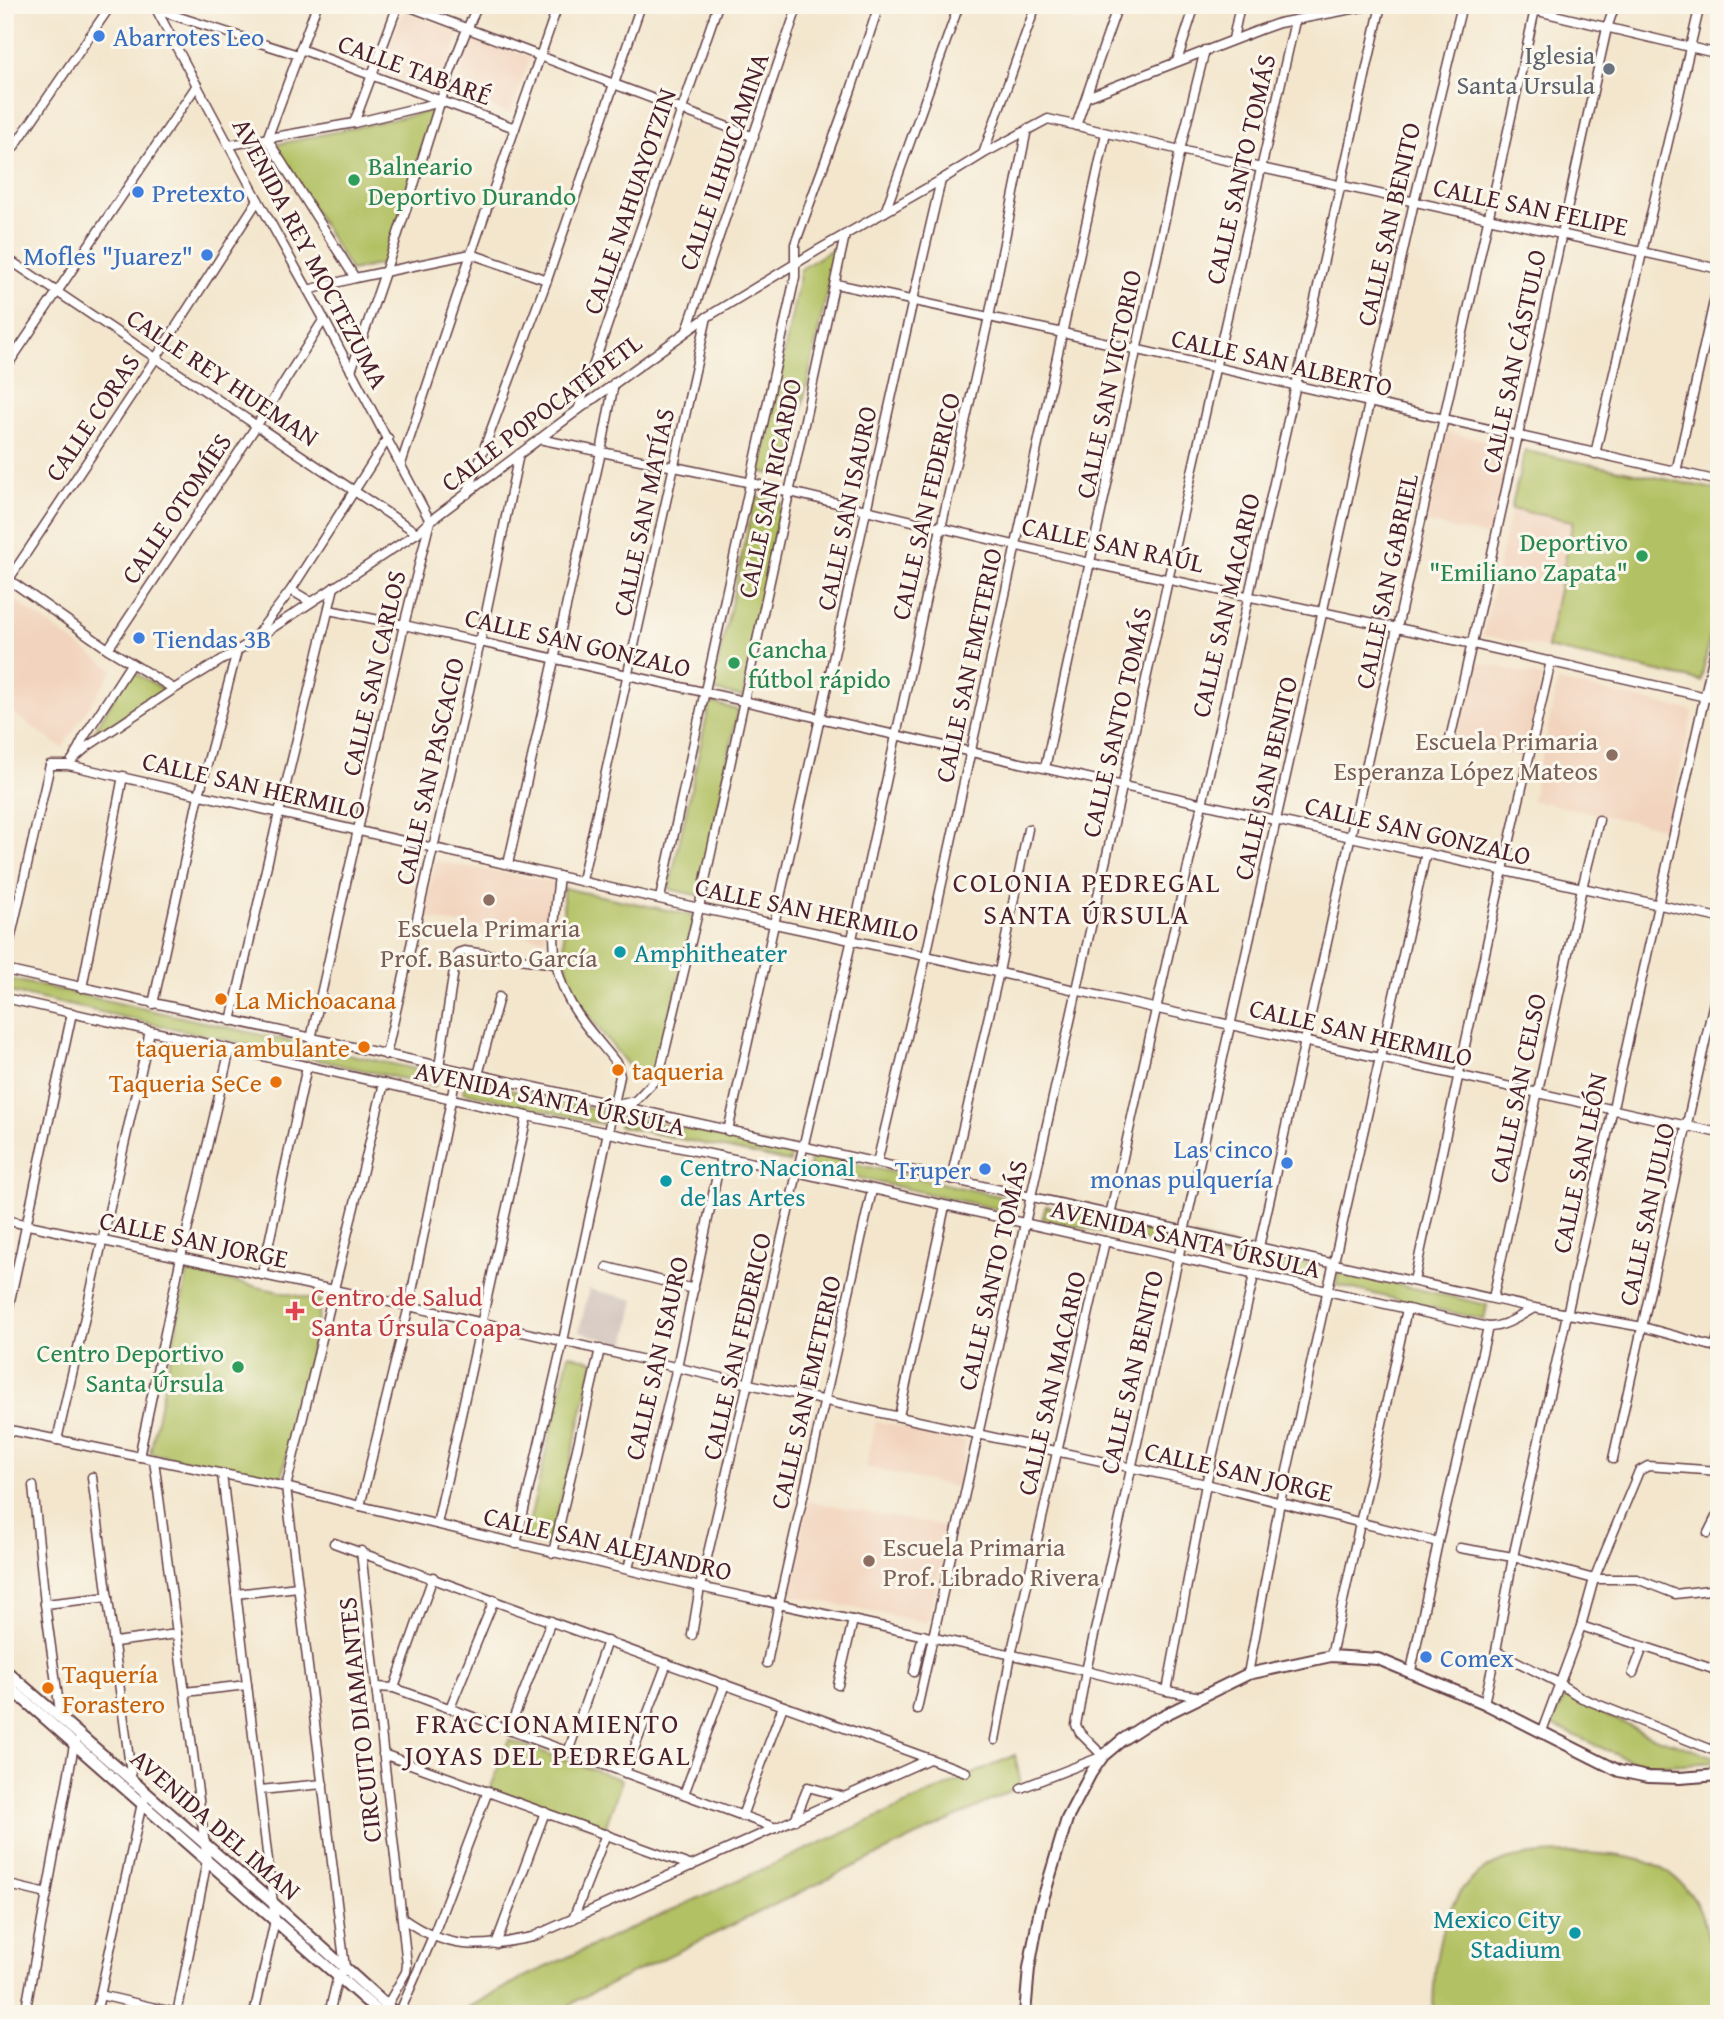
<svg xmlns="http://www.w3.org/2000/svg" width="1724" height="2019" font-family="'Gentium Book Plus',serif">
  <rect width="100%" height="100%" fill="#fbf7ec"/>
  <filter id="ink" filterUnits="userSpaceOnUse"><feTurbulence type="fractalNoise" baseFrequency=".0143" numOctaves="2"/><feDisplacementMap in="SourceGraphic" scale="14" xChannelSelector="R" yChannelSelector="G"/><feConvolveMatrix kernelMatrix="1 2 1 2 8 2 1 2 1" color-interpolation-filters="sRGB"/></filter>
  <filter id="wash" filterUnits="userSpaceOnUse"><feTurbulence type="fractalNoise" baseFrequency=".00686" numOctaves="4" result="noise"/><feDisplacementMap in="SourceGraphic" scale="28" xChannelSelector="R" yChannelSelector="G"/><feGaussianBlur stdDeviation="1.57" result="paint"/><feColorMatrix in="noise" values="0 0 0 0 0 0 0 0 0 0 0 0 0 0 0 0 0 1.4 0 .05"/><feComposite in="paint" operator="in"/></filter>
  <g filter="url(#wash)">
    <rect width="100%" height="100%" fill="#f3e6cd"/>
    <!-- built -->
    <g fill="#f2d4be">
      <path d="M 404,11 L 460,32 L 438,95 L 379,72 Z"/>
      <path d="M 473,37 L 531,57 L 510,114 L 454,94 Z"/>
      <path d="M 1447,432 L 1511,446 L 1491,537 L 1427,523 Z"/>
      <path d="M 1511,509 L 1573,520 L 1547,648 L 1483,635 Z"/>
      <path d="M 16,601 L 113,670 L 62,748 L 5,707 L 5,615 Z"/>
      <path d="M 1472,661 L 1542,677 L 1525,758 L 1454,741 Z"/>
      <path d="M 1558,681 L 1693,711 L 1667,829 L 1532,800 Z"/>
      <path d="M 435,861 L 554,882 L 544,939 L 425,918 Z"/>
      <path d="M 876,1421 L 966,1441 L 958,1488 L 866,1467 Z"/>
      <path d="M 808,1501 L 949,1527 L 928,1623 L 790,1595 Z"/>
    </g>
    <!-- industrial -->
    <path fill="#cfc0ba" d="M 589,1289 L 635,1300 L 625,1345 L 579,1332 Z"/>
    <!-- green -->
    <g fill="#b2c164" stroke="#7e7048" stroke-width="2">
      <path d="M 431,111 L 433,112 L 386,263 L 351,271 L 274,145 Z"/>
      <path d="M 837,246 L 787,476 L 760,472 L 801,269 Z"/>
      <path d="M 1525,451 L 1719,490 L 1719,591 L 1701,681 L 1547,648 L 1573,521 L 1511,509 Z"/>
      <path d="M 755,496 L 781,503 L 743,697 L 712,690 Z"/>
      <path d="M 130,670 L 166,691 L 90,738 Z"/>
      <path d="M 710,702 L 738,710 L 700,896 L 669,889 Z"/>
      <path d="M 563,888 L 695,916 L 658,1067 L 638,1073 L 631,1069 L 598,1028 L 572,989 L 564,952 Z"/>
      <path d="M 5,978 L 438,1074 L 435,1086 L 5,991 Z"/>
      <path d="M 466,1079 L 605,1112 L 602,1124 L 463,1092 Z"/>
      <path d="M 621,1116 L 792,1150 L 790,1162 L 619,1126 Z"/>
      <path d="M 811,1154 L 1017,1200 L 1015,1213 L 809,1167 Z"/>
      <path d="M 1046,1206 L 1170,1233 L 1167,1246 L 1042,1219 Z"/>
      <path d="M 1194,1237 L 1310,1264 L 1307,1278 L 1192,1250 Z"/>
      <path d="M 1339,1271 L 1487,1305 L 1484,1320 L 1336,1285 Z"/>
      <path d="M 188,1272 L 322,1301 L 281,1480 L 150,1453 Z"/>
      <path d="M 569,1354 L 594,1362 L 550,1546 L 525,1540 Z"/>
      <path d="M 1565,1695 L 1646,1734 L 1718,1758 L 1718,1762 L 1647,1766 L 1626,1759 L 1552,1725 Z"/>
      <path d="M 509,1740 L 622,1780 L 604,1831 L 490,1790 Z"/>
      <path d="M 1015,1755 L 1021,1786 L 579,1999 L 557,2014 L 456,2014 L 524,1977 Z"/>
      <path d="M 1581,1853 C 1603,1854 1625,1855 1646,1862 C 1712,1884 1715,1956 1714,2014 L 1433,2014 C 1434,1955 1439,1881 1506,1860 C 1530,1853 1556,1853 1581,1853 Z"/>
    </g>
  </g>
  <g filter="url(#ink)">
    <g fill="none" stroke-linecap="round" stroke-linejoin="round">
      <!-- minor casing -->
      <g stroke="#633d43" stroke-width="11">
        <g id="minor">
          <path d="M 154,5 L 258,200 L 324,319 L 430,521 L 404,625 L 311,1039"/>
          <path d="M 317,5 L 267,139 L 355,278"/>
          <path d="M 405,5 L 754,137"/>
          <path d="M 1512,5 L 1719,54"/>
          <path d="M 157,10 L 298,55"/>
          <path d="M 1233,39 L 1240,5"/>
          <path d="M 300,49 L 515,128"/>
          <path d="M 1177,61 L 1195,5"/>
          <path d="M 1087,97 L 1262,29 L 1279,23 L 1373,5"/>
          <path d="M 354,123 L 398,5"/>
          <path d="M 1076,126 L 1118,5"/>
          <path d="M 230,145 L 354,123 L 441,102"/>
          <path d="M 983,154 L 1036,5"/>
          <path d="M 5,160 L 111,5"/>
          <path d="M 885,212 L 959,5"/>
          <path d="M 5,257 L 417,533"/>
          <path d="M 836,284 L 1063,333 L 1719,481"/>
          <path d="M 308,290 L 355,278 L 471,254 L 547,280"/>
          <path d="M 687,330 L 798,5"/>
          <path d="M 5,369 L 197,85"/>
          <path d="M 351,371 C 374,305 397,239 418,172 C 436,116 452,59 478,5"/>
          <path d="M 578,410 L 718,5"/>
          <path d="M 539,439 L 752,483 L 1090,563 L 1473,644 L 1719,700"/>
          <path d="M 1595,454 L 1700,5"/>
          <path d="M 401,464 L 471,254 L 558,5"/>
          <path d="M 1676,472 L 1719,279"/>
          <path d="M 467,494 L 547,280 L 641,5"/>
          <path d="M 5,577 L 108,649 L 174,689"/>
          <path d="M 5,585 L 156,358 L 258,200"/>
          <path d="M 291,590 L 311,602"/>
          <path d="M 329,610 L 404,625 L 1351,837 L 1719,918"/>
          <path d="M 255,637 L 291,590 L 388,438"/>
          <path d="M 108,649 L 257,425 L 324,319"/>
          <path d="M 1450,739 C 1505,503 1554,265 1607,28 L 1615,5"/>
          <path d="M 74,757 L 84,737 L 131,664"/>
          <path d="M 72,760 L 88,746 L 174,689 L 248,644 L 417,533 L 430,521 L 578,410 L 707,317 L 818,250 L 941,180 L 983,154 L 1048,119 L 1180,150 L 1719,269"/>
          <path d="M 1045,768 L 1180,150 L 1205,50"/>
          <path d="M 508,864 L 601,452 L 614,383"/>
          <path d="M 582,880 L 707,317"/>
          <path d="M 660,898 L 795,277 L 795,244 L 850,93 L 879,5"/>
          <path d="M 5,962 L 50,765 L 68,765 L 699,908 L 926,956 L 1158,1009 L 1719,1133"/>
          <path d="M 5,970 L 1534,1308 L 1643,1327 L 1719,1348"/>
          <path d="M 82,988 L 123,776"/>
          <path d="M 5,998 L 527,1116 L 797,1172 L 1488,1327 C 1505,1327 1520,1316 1534,1308"/>
          <path d="M 153,1004 L 199,795 L 237,651"/>
          <path d="M 231,1021 L 279,813 L 334,587"/>
          <path d="M 386,1055 L 480,642 L 519,454"/>
          <path d="M 439,1067 L 456,957 L 458,953 L 464,951 L 555,964"/>
          <path d="M 478,1075 L 499,997"/>
          <path d="M 617,1105 L 635,1101 L 659,1076 L 699,908 L 845,235"/>
          <path d="M 728,1131 L 913,300 L 941,180"/>
          <path d="M 877,1163 L 926,956 L 1106,133"/>
          <path d="M 951,1179 L 999,972 L 1028,829"/>
          <path d="M 1110,1215 L 1381,5"/>
          <path d="M 5,1220 L 409,1306 L 749,1384 L 1206,1484 L 1438,1542"/>
          <path d="M 1259,1247 L 1536,5"/>
          <path d="M 607,1267 L 694,1289"/>
          <path d="M 262,1275 L 307,1066"/>
          <path d="M 1414,1281 L 1503,870 L 1551,661"/>
          <path d="M 1493,1298 L 1582,888 L 1599,820"/>
          <path d="M 5,1324 L 72,1013"/>
          <path d="M 1715,1347 L 1719,1332"/>
          <path d="M 899,1416 L 945,1206"/>
          <path d="M 5,1429 L 286,1487 L 360,1506 L 700,1587 L 1086,1671 L 1167,1691 L 1201,1697"/>
          <path d="M 57,1440 L 150,1031"/>
          <path d="M 139,1457 L 181,1257 L 230,1049"/>
          <path d="M 1613,1459 L 1719,979"/>
          <path d="M 154,1460 L 207,1860 L 177,2014"/>
          <path d="M 222,1474 L 275,1920 L 254,2014"/>
          <path d="M 92,1477 L 132,1782"/>
          <path d="M 33,1486 L 45,1604 L 61,1719"/>
          <path d="M 360,1506 L 409,1306 L 457,1071"/>
          <path d="M 437,1524 L 527,1116"/>
          <path d="M 1708,1533 L 1719,1511"/>
          <path d="M 334,1543 L 966,1772"/>
          <path d="M 516,1544 L 563,1341 L 620,1076 L 617,1064 C 601,1043 580,1022 568,998 C 548,960 554,917 559,876"/>
          <path d="M 1460,1548 L 1513,1557 L 1594,1579 L 1637,1579 L 1675,1594 L 1709,1590 L 1719,1592"/>
          <path d="M 361,1551 L 407,1965 L 406,1972 L 385,2009"/>
          <path d="M 553,1553 L 600,1349"/>
          <path d="M 628,1569 L 677,1367 L 721,1156"/>
          <path d="M 236,1594 L 298,1587"/>
          <path d="M 45,1604 L 108,1597"/>
          <path d="M 1581,1626 L 1719,1671"/>
          <path d="M 692,1635 L 700,1587 L 852,939 L 941,528 L 989,317 L 1027,129"/>
          <path d="M 115,1642 L 177,1634"/>
          <path d="M 1496,1651 L 1555,1681 L 1582,1698 L 1715,1751 L 1719,1755"/>
          <path d="M 1331,1656 L 1407,1309"/>
          <path d="M 767,1663 L 779,1603 L 872,1190"/>
          <path d="M 1411,1671 L 1438,1542 L 1488,1327"/>
          <path d="M 914,1672 L 923,1635"/>
          <path d="M 1633,1673 L 1643,1647"/>
          <path d="M 1248,1674 L 1280,1502 L 1426,853"/>
          <path d="M 838,1685 L 853,1620"/>
          <path d="M 376,1687 L 394,1688 L 776,1828"/>
          <path d="M 394,1688 L 433,1577"/>
          <path d="M 1167,1691 L 1206,1484 L 1254,1275"/>
          <path d="M 185,1692 L 247,1685"/>
          <path d="M 1484,1703 L 1496,1651 L 1513,1557 L 1719,632"/>
          <path d="M 450,1708 L 494,1600"/>
          <path d="M 917,1709 L 1215,369 L 1295,21"/>
          <path d="M 5,1711 L 10,1686"/>
          <path d="M 509,1730 L 551,1621"/>
          <path d="M 1542,1731 L 1581,1626 L 1594,1579 L 1639,1471 L 1648,1466 L 1719,1471"/>
          <path d="M 995,1740 L 1011,1655 L 1105,1241"/>
          <path d="M 568,1752 L 607,1641"/>
          <path d="M 383,1754 L 692,1866"/>
          <path d="M 625,1773 L 667,1663"/>
          <path d="M 1021,1788 L 1103,1756 L 1080,1733 L 1076,1725 L 1086,1671 L 1414,202 L 1462,5"/>
          <path d="M 260,1790 L 323,1784"/>
          <path d="M 684,1794 L 725,1684"/>
          <path d="M 742,1816 L 783,1706"/>
          <path d="M 795,1820 L 808,1787 L 845,1797"/>
          <path d="M 5,1884 L 47,1894"/>
          <path d="M 402,1918 C 448,1951 479,1948 532,1937 L 929,1759"/>
          <path d="M 573,1919 L 606,1834"/>
          <path d="M 496,1944 L 545,1812"/>
          <path d="M 100,1995 L 177,2013"/>
          <path d="M 25,2014 L 74,1745 L 76,1742"/>
          <path d="M 96,2014 L 142,1803 L 148,1795"/>
          <path d="M 329,2014 L 338,1976 L 345,1968 L 286,1487 L 384,1083"/>
          <path d="M 399,2014 L 433,1936 L 488,1791"/>
        </g>
      </g>
      <!-- major casing -->
      <g stroke="#633d43" stroke-width="14">
        <g id="major">
          <path d="M 5,1670 L 273,1903 L 396,2014"/>
          <path d="M 5,1683 C 130,1794 256,1903 381,2014"/>
          <path d="M 1025,2014 L 1029,1968 L 1040,1909 L 1067,1819 L 1091,1773 L 1103,1756 L 1122,1740 L 1148,1723 L 1248,1674 L 1331,1656 L 1378,1659 L 1484,1703 L 1619,1771 L 1648,1777 L 1680,1778 L 1719,1775"/>
        </g>
      </g>
      <!-- minor -->
      <use href="#minor" stroke="#fff" stroke-width="8"/>
      <!-- major -->
      <use href="#major" stroke="#fff" stroke-width="10"/>
    </g>
  </g>
  <!-- markers -->
  <g fill="#3f7fe0" stroke="#fbf7ec" stroke-width="2.5">
    <circle cx="99" cy="36" r="7"/>
    <circle cx="138" cy="192" r="7"/>
    <circle cx="207" cy="255" r="7"/>
    <circle cx="139" cy="638" r="7"/>
    <circle cx="1287" cy="1163" r="7"/>
    <circle cx="985" cy="1169" r="7"/>
    <circle cx="1426" cy="1657" r="7"/>
  </g>
  <circle fill="#6b7280" stroke="#fbf7ec" stroke-width="2.5" cx="1609" cy="69" r="7"/>
  <g fill="#2e9e5b" stroke="#fbf7ec" stroke-width="2.5">
    <circle cx="354" cy="180" r="7"/>
    <circle cx="1642" cy="556" r="7"/>
    <circle cx="734" cy="663" r="7"/>
    <circle cx="238" cy="1367" r="7"/>
  </g>
  <g fill="#8d6e63" stroke="#fbf7ec" stroke-width="2.5">
    <circle cx="1612" cy="755" r="7"/>
    <circle cx="489" cy="900" r="7"/>
    <circle cx="869" cy="1561" r="7"/>
  </g>
  <g fill="#0f9aa8" stroke="#fbf7ec" stroke-width="2.5">
    <circle cx="620" cy="952" r="7"/>
    <circle cx="666" cy="1181" r="7"/>
    <circle cx="1575" cy="1933" r="7"/>
  </g>
  <g fill="#e8710a" stroke="#fbf7ec" stroke-width="2.5">
    <circle cx="221" cy="999" r="7"/>
    <circle cx="364" cy="1047" r="7"/>
    <circle cx="618" cy="1070" r="7"/>
    <circle cx="276" cy="1082" r="7"/>
    <circle cx="48" cy="1688" r="7"/>
  </g>
  <path fill="#e0444e" stroke="#fbf7ec" stroke-width="2.5" d="M291.5 1300.5h7v7h7v7h-7v7h-7v-7h-7v-7h7z"/>
  <g text-anchor="middle" dominant-baseline="central" stroke-width="6" stroke-linejoin="round" paint-order="stroke">
    <!-- shop labels -->
    <g font-size="26" fill="#366cbe" stroke="#fbf7ec" text-anchor="start">
      <text x="113" y="36">Abarrotes Leo</text>
      <text x="152" y="192">Pretexto</text>
      <text x="193" y="255" text-anchor="end">Mofles "Juarez"</text>
      <text x="153" y="638">Tiendas 3B</text>
      <text x="1273" y="1148" text-anchor="end">Las cinco<tspan x="1273" dy="30">monas pulquería</tspan></text>
      <text x="971" y="1169" text-anchor="end">Truper</text>
      <text x="1440" y="1657">Comex</text>
    </g>
    <!-- worship labels -->
    <g font-size="26" fill="#5b616d" stroke="#fbf7ec" text-anchor="end">
      <text x="1595" y="54">Iglesia<tspan x="1595" dy="30">Santa Ursula</tspan></text>
    </g>
    <!-- street labels -->
    <g font-size="26" fill="#4a1f2b" stroke="#fbf7ec">
      <text transform="translate(415 69) rotate(20)">CALLE TABARÉ</text>
      <text transform="translate(723 161) rotate(-71)">CALLE ILHUICAMINA</text>
      <text transform="translate(1240 169) rotate(-77)">CALLE SANTO TOMÁS</text>
      <text transform="translate(629 201) rotate(-71)">CALLE NAHUAYOTZIN</text>
      <text transform="translate(1531 206) rotate(12)">CALLE SAN FELIPE</text>
      <text transform="translate(1388 224) rotate(-77)">CALLE SAN BENITO</text>
      <text transform="translate(311 253) rotate(62)">AVENIDA REY MOCTEZUMA</text>
      <text transform="translate(1513 361) rotate(-78)">CALLE SAN CÁSTULO</text>
      <text transform="translate(1282 362) rotate(13)">CALLE SAN ALBERTO</text>
      <text transform="translate(223 377) rotate(34)">CALLE REY HUEMAN</text>
      <text transform="translate(1108 384) rotate(-78)">CALLE SAN VICTORIO</text>
      <text transform="translate(541 412) rotate(-37)">CALLE POPOCATÉPETL</text>
      <text transform="translate(92 417) rotate(-56)">CALLE CORAS</text>
      <text transform="translate(769 488) rotate(-78)">CALLE SAN RICARDO</text>
      <text transform="translate(925 506) rotate(-77)">CALLE SAN FEDERICO</text>
      <text transform="translate(176 508) rotate(-56)">CALLE OTOMÍES</text>
      <text transform="translate(846 508) rotate(-78)">CALLE SAN ISAURO</text>
      <text transform="translate(643 512) rotate(-78)">CALLE SAN MATÍAS</text>
      <text transform="translate(1113 544) rotate(12)">CALLE SAN RAÚL</text>
      <text transform="translate(1386 581) rotate(-78)">CALLE SAN GABRIEL</text>
      <text transform="translate(1225 605) rotate(-77)">CALLE SAN MACARIO</text>
      <text transform="translate(578 642) rotate(13)">CALLE SAN GONZALO</text>
      <text transform="translate(968 665) rotate(-78)">CALLE SAN EMETERIO</text>
      <text transform="translate(373 673) rotate(-77)">CALLE SAN CARLOS</text>
      <text transform="translate(1116 722) rotate(-77)">CALLE SANTO TOMÁS</text>
      <text transform="translate(429 771) rotate(-77)">CALLE SAN PASCACIO</text>
      <text transform="translate(1265 778) rotate(-77)">CALLE SAN BENITO</text>
      <text transform="translate(254 785) rotate(13)">CALLE SAN HERMILO</text>
      <text transform="translate(1418 830) rotate(13)">CALLE SAN GONZALO</text>
      <text transform="translate(807 909) rotate(12)">CALLE SAN HERMILO</text>
      <text transform="translate(1361 1032) rotate(13)">CALLE SAN HERMILO</text>
      <text transform="translate(1517 1088) rotate(-78)">CALLE SAN CELSO</text>
      <text transform="translate(550 1098) rotate(12)">AVENIDA SANTA ÚRSULA</text>
      <text transform="translate(1579 1163) rotate(-78)">CALLE SAN LEÓN</text>
      <text transform="translate(1646 1214) rotate(-78)">CALLE SAN JULIO</text>
      <text transform="translate(1186 1238) rotate(13)">AVENIDA SANTA ÚRSULA</text>
      <text transform="translate(194 1239) rotate(12)">CALLE SAN JORGE</text>
      <text transform="translate(992 1275) rotate(-77)">CALLE SANTO TOMÁS</text>
      <text transform="translate(736 1346) rotate(-77)">CALLE SAN FEDERICO</text>
      <text transform="translate(656 1358) rotate(-77)">CALLE SAN ISAURO</text>
      <text transform="translate(1131 1372) rotate(-77)">CALLE SAN BENITO</text>
      <text transform="translate(1051 1383) rotate(-77)">CALLE SAN MACARIO</text>
      <text transform="translate(805 1392) rotate(-77)">CALLE SAN EMETERIO</text>
      <text transform="translate(1239 1471) rotate(13)">CALLE SAN JORGE</text>
      <text transform="translate(608 1543) rotate(13)">CALLE SAN ALEJANDRO</text>
      <text transform="translate(359 1720) rotate(-96)">CIRCUITO DIAMANTES</text>
      <text transform="translate(216 1824) rotate(41)">AVENIDA DEL IMAN</text>
    </g>
    <!-- leisure labels -->
    <g font-size="26" fill="#27864d" stroke="#fbf7ec" text-anchor="start">
      <text x="368" y="165">Balneario<tspan x="368" dy="30">Deportivo Durando</tspan></text>
      <text x="1628" y="541" text-anchor="end">Deportivo<tspan x="1628" dy="30">"Emiliano Zapata"</tspan></text>
      <text x="748" y="648">Cancha<tspan x="748" dy="30">fútbol rápido</tspan></text>
      <text x="224" y="1352" text-anchor="end">Centro Deportivo<tspan x="224" dy="30">Santa Úrsula</tspan></text>
    </g>
    <!-- education labels -->
    <g font-size="26" fill="#785e54" stroke="#fbf7ec" text-anchor="end">
      <text x="1598" y="740">Escuela Primaria<tspan x="1598" dy="30">Esperanza López Mateos</tspan></text>
      <text x="489" y="927" text-anchor="middle">Escuela Primaria<tspan x="489" dy="30">Prof. Basurto García</tspan></text>
      <text x="883" y="1546" text-anchor="start">Escuela Primaria<tspan x="883" dy="30">Prof. Librado Rivera</tspan></text>
    </g>
    <!-- culture labels -->
    <g font-size="26" fill="#0d838f" stroke="#fbf7ec" text-anchor="start">
      <text x="634" y="952">Amphitheater</text>
      <text x="680" y="1166">Centro Nacional<tspan x="680" dy="30">de las Artes</tspan></text>
      <text x="1561" y="1918" text-anchor="end">Mexico City<tspan x="1561" dy="30">Stadium</tspan></text>
    </g>
    <!-- food labels -->
    <g font-size="26" fill="#c56008" stroke="#fbf7ec" text-anchor="start">
      <text x="235" y="999">La Michoacana</text>
      <text x="350" y="1047" text-anchor="end">taqueria ambulante</text>
      <text x="632" y="1070">taqueria</text>
      <text x="262" y="1082" text-anchor="end">Taqueria SeCe</text>
      <text x="62" y="1673">Taquería<tspan x="62" dy="30">Forastero</tspan></text>
    </g>
    <!-- health labels -->
    <g font-size="26" fill="#be3a42" stroke="#fbf7ec" text-anchor="start">
      <text x="311" y="1296">Centro de Salud<tspan x="311" dy="30">Santa Úrsula Coapa</tspan></text>
    </g>
    <!-- neighbourhood labels -->
    <g font-size="28" letter-spacing="2" fill="#4a1f2b" stroke="#fbf7ec">
      <text x="1087" y="881">COLONIA PEDREGAL<tspan x="1087" dy="32">SANTA ÚRSULA</tspan></text>
      <text x="548" y="1722">FRACCIONAMIENTO<tspan x="548" dy="32">JOYAS DEL PEDREGAL</tspan></text>
    </g>
  </g>
  <!-- margin -->
  <rect width="1724" height="2019" fill="none" stroke="#fbf7ec" stroke-width="28"/>
</svg>
